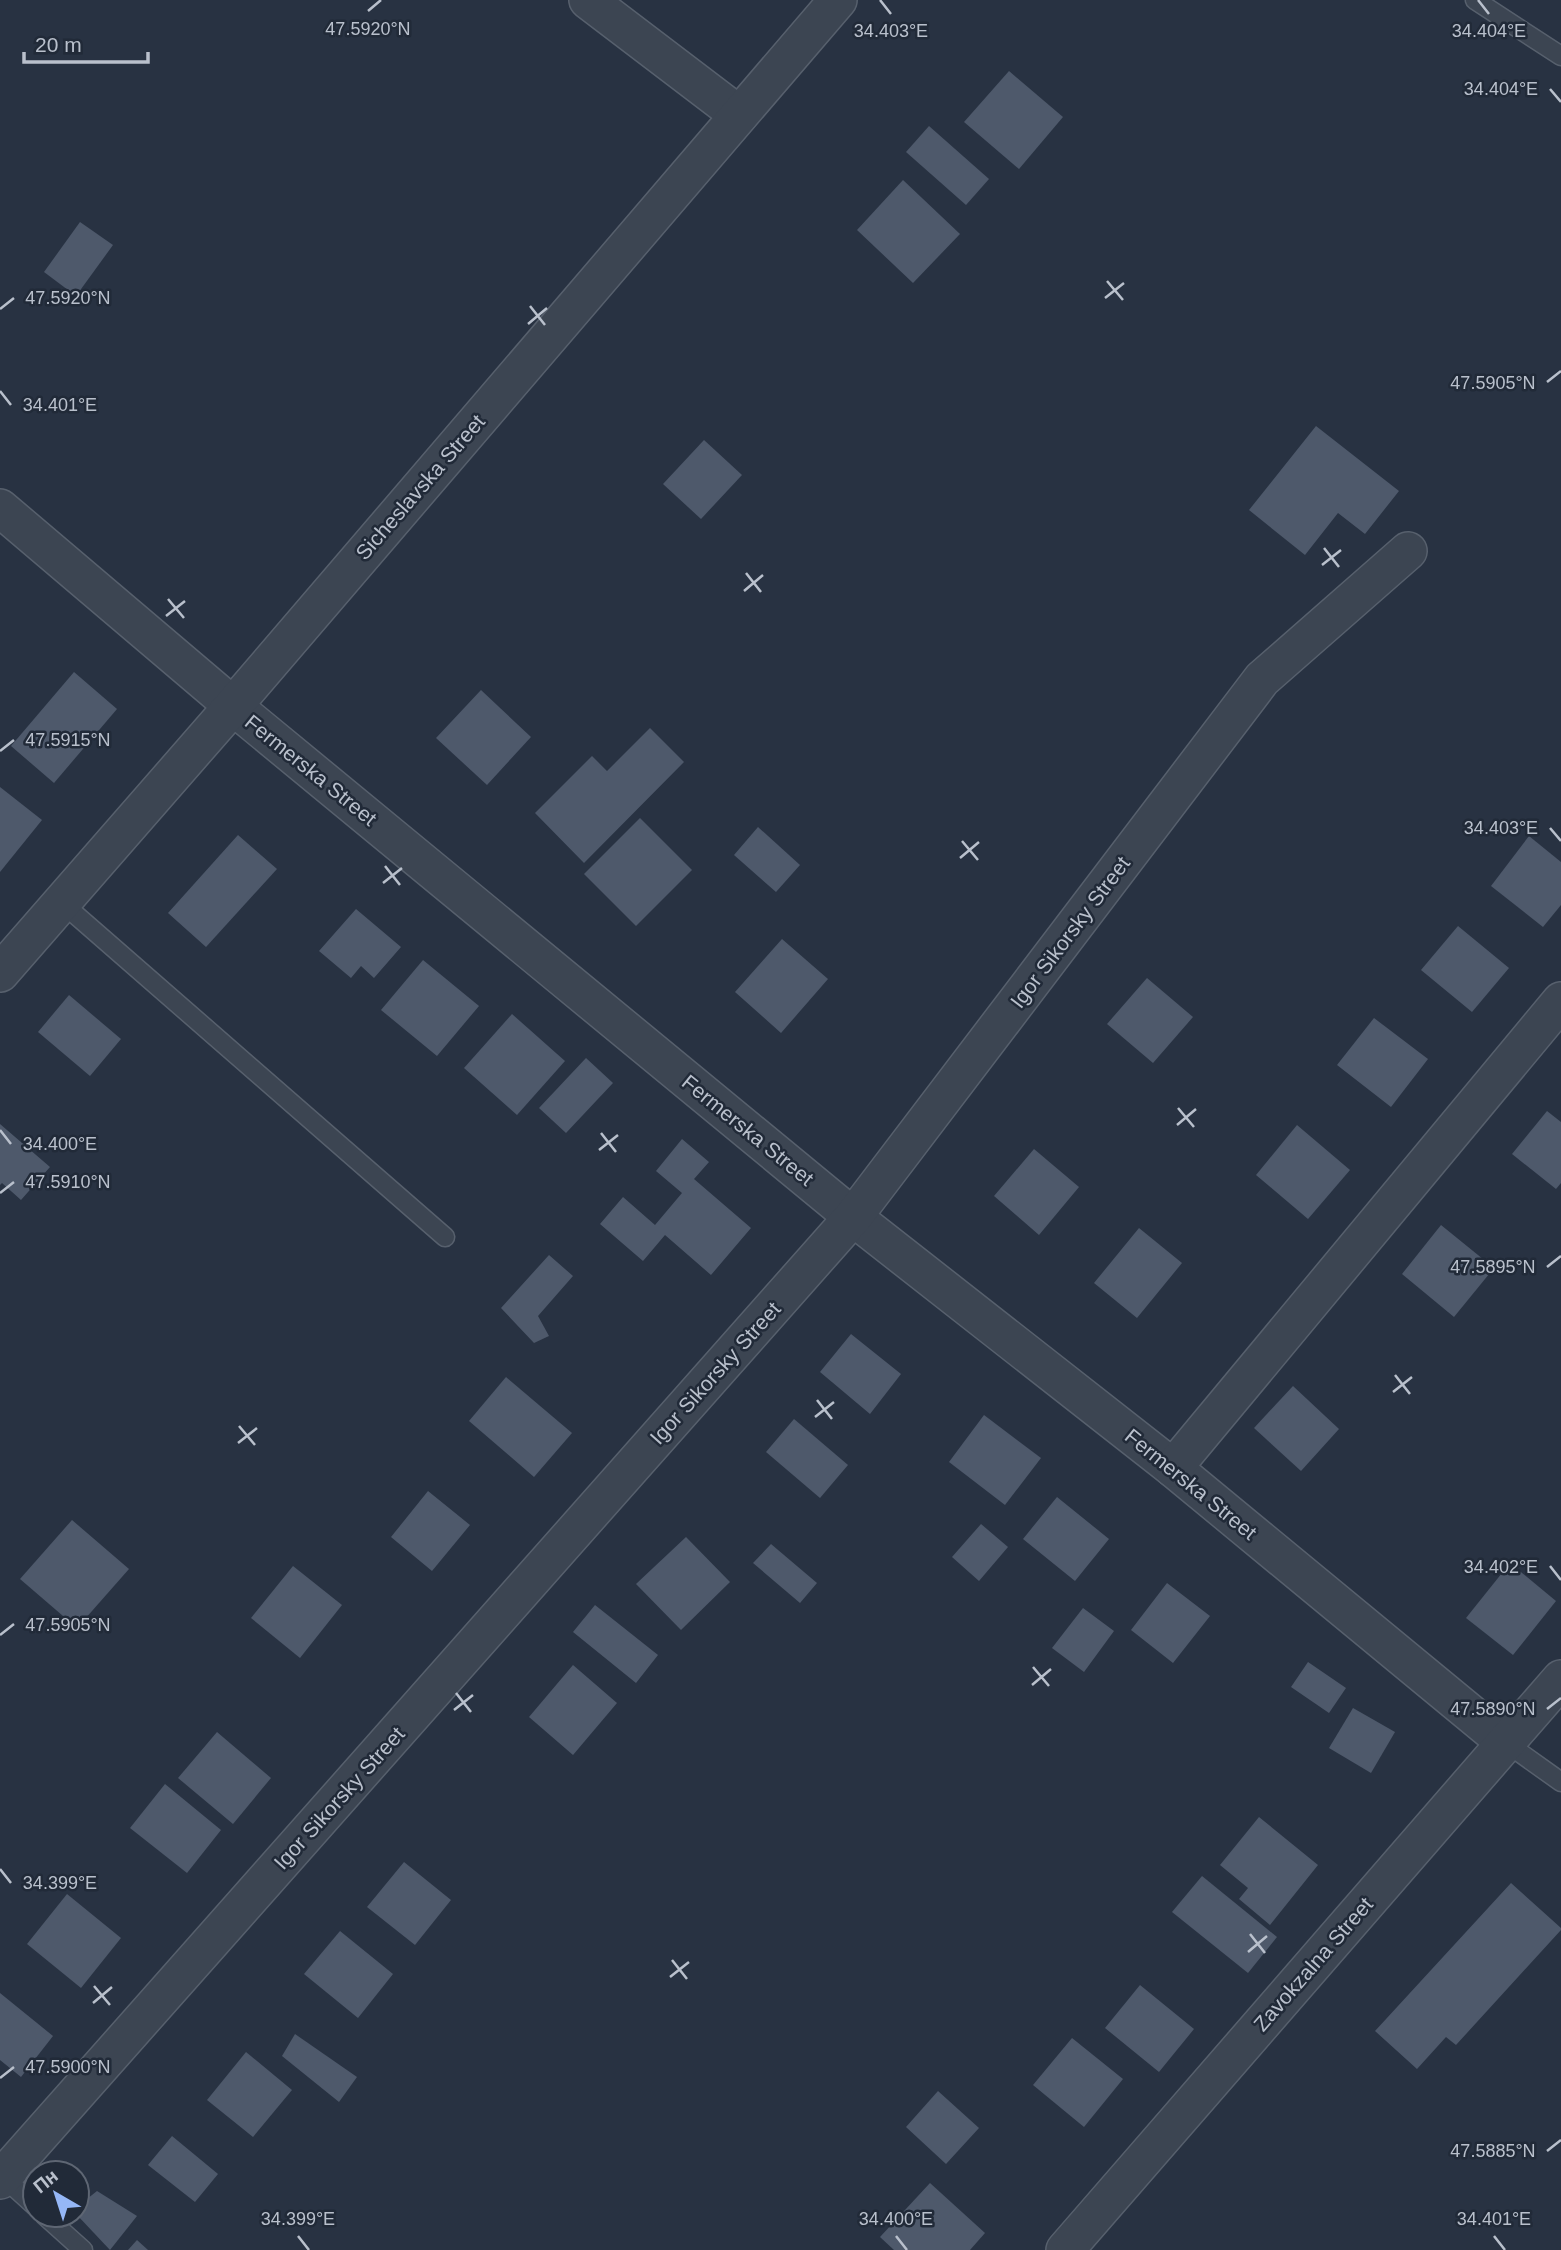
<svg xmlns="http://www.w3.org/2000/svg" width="1561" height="2250" font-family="Helvetica,sans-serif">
  <rect width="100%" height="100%" fill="#283242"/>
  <!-- building -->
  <g fill="#4e596b">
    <path d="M 1009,71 L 1063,117 L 1019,169 L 964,122 Z"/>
    <path d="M 929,126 L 989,179 L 966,205 L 906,152 Z"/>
    <path d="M 903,180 L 960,234 L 913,283 L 857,230 Z"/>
    <path d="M 80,222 L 113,245 L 76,296 L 44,272 Z"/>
    <path d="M 1316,426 L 1399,491 L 1365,534 L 1338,513 L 1305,555 L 1249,510 Z"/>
    <path d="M 704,440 L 742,475 L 701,519 L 663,484 Z"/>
    <path d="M 74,672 L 117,709 L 54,783 L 11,746 Z"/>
    <path d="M 481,690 L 531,737 L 487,785 L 436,738 Z"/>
    <path d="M 650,728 L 684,762 L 584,863 L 535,813 L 592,756 L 607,771 Z"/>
    <path d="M 0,787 L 42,820 L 0,872 Z"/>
    <path d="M 640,818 L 692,870 L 636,926 L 584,874 Z"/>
    <path d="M 758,827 L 800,865 L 776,892 L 734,855 Z"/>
    <path d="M 238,835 L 277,869 L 206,947 L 168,913 Z"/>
    <path d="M 1529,836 L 1561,862 L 1561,905 L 1543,927 L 1491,886 Z"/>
    <path d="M 356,909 L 401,947 L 374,978 L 361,966 L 351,978 L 319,951 Z"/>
    <path d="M 1458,926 L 1509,968 L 1472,1012 L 1421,970 Z"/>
    <path d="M 782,939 L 828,979 L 781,1033 L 735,992 Z"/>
    <path d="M 423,960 L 479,1006 L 437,1056 L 381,1010 Z"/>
    <path d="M 1147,978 L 1193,1017 L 1153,1063 L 1107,1024 Z"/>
    <path d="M 69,995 L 121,1039 L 90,1076 L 38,1032 Z"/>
    <path d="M 512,1014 L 565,1061 L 517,1115 L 464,1068 Z"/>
    <path d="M 1374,1018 L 1428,1059 L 1391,1107 L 1337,1065 Z"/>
    <path d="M 586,1058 L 613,1083 L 566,1133 L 539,1108 Z"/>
    <path d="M 1547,1111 L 1561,1122 L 1561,1183 L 1556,1189 L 1512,1154 Z"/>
    <path d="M 0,1124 L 50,1167 L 21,1200 L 2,1183 L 0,1185 Z"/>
    <path d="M 1297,1125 L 1350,1170 L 1308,1219 L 1256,1175 Z"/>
    <path d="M 682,1139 L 709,1162 L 694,1179 L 751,1228 L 711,1275 L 665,1235 L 643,1261 L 600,1224 L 623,1197 L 655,1225 L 682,1193 L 656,1171 Z"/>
    <path d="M 1034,1149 L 1079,1187 L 1039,1235 L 994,1196 Z"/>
    <path d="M 1441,1225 L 1494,1268 L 1454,1317 L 1402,1274 Z"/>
    <path d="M 1139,1228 L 1182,1263 L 1137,1318 L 1094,1283 Z"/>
    <path d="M 549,1255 L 573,1276 L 538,1316 L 549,1336 L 534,1343 L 501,1308 Z"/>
    <path d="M 851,1334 L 901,1374 L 870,1414 L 820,1372 Z"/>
    <path d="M 506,1377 L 572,1433 L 534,1477 L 469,1421 Z"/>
    <path d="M 1293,1386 L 1339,1429 L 1301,1471 L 1254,1428 Z"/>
    <path d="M 984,1415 L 1041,1458 L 1005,1505 L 949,1462 Z"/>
    <path d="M 794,1419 L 848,1465 L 820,1498 L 766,1452 Z"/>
    <path d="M 428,1491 L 470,1525 L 432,1571 L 391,1537 Z"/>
    <path d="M 1057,1497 L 1109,1539 L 1075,1581 L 1023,1539 Z"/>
    <path d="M 72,1520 L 129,1569 L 77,1628 L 20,1579 Z"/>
    <path d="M 981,1524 L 1008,1547 L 979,1581 L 952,1557 Z"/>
    <path d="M 686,1537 L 730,1582 L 681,1630 L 636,1584 Z"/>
    <path d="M 771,1544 L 817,1583 L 800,1603 L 753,1563 Z"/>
    <path d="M 1510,1563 L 1556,1601 L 1513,1655 L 1466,1618 Z"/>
    <path d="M 293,1566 L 342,1605 L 300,1658 L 251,1618 Z"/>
    <path d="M 1167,1583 L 1210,1616 L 1173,1663 L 1131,1630 Z"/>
    <path d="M 595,1605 L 658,1655 L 636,1683 L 573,1632 Z"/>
    <path d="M 1083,1608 L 1114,1631 L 1084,1672 L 1052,1648 Z"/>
    <path d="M 1308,1662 L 1346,1688 L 1329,1713 L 1291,1687 Z"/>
    <path d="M 573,1665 L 617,1703 L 573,1755 L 529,1717 Z"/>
    <path d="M 1353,1708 L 1395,1732 L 1371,1773 L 1329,1748 Z"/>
    <path d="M 217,1732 L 271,1778 L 233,1824 L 178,1778 Z"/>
    <path d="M 165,1784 L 221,1830 L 187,1873 L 130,1828 Z"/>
    <path d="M 1259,1817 L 1318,1865 L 1270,1925 L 1239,1899 L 1248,1888 L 1220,1865 Z"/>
    <path d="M 404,1862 L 451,1900 L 415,1945 L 367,1907 Z"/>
    <path d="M 1202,1876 L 1277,1937 L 1248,1973 L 1172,1912 Z"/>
    <path d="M 1511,1883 L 1561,1928 L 1561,1930 L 1456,2045 L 1446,2037 L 1417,2069 L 1375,2031 Z"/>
    <path d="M 67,1894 L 121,1938 L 81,1988 L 27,1944 Z"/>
    <path d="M 340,1931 L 393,1974 L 358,2018 L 304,1974 Z"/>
    <path d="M 1140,1985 L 1194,2029 L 1159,2072 L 1105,2028 Z"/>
    <path d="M 0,1993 L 53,2036 L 21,2077 L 0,2060 Z"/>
    <path d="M 295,2034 L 357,2077 L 339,2102 L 282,2056 Z"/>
    <path d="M 1072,2038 L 1123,2079 L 1084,2127 L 1033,2085 Z"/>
    <path d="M 246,2052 L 292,2090 L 253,2137 L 207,2100 Z"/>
    <path d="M 938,2091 L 979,2128 L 946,2164 L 906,2127 Z"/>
    <path d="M 172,2136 L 218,2174 L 195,2202 L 148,2165 Z"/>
    <path d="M 930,2183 L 985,2233 L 970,2250 L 894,2250 L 880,2237 Z"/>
    <path d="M 97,2191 L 137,2216 L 110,2250 L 77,2215 L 77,2207 Z"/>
    <path d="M 137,2240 L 148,2250 L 128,2250 Z"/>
  </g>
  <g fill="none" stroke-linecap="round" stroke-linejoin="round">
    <!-- lane casing -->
    <g stroke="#57606d" stroke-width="21">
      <g id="lane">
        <path d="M 1475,0 L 1561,56"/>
        <path d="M 61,902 L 445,1237"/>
        <path d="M 1505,1742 L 1561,1782"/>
        <path d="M 3,2177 L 35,2206"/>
        <path d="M 44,2215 L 83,2250"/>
      </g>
    </g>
    <!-- street casing -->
    <g stroke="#57606d" stroke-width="40">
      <g id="street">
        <path d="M 588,0 L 739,115"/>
        <path d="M 0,508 L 233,706 L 853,1217 L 1173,1468 L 1505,1742"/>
        <path d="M 0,973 L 233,706 L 838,0"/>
        <path d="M 1173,1468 L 1561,1001"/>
        <path d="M 0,2180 L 853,1217 L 1262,679 L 1408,551"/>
        <path d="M 1065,2250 L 1561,1679"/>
      </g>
    </g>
    <!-- lane -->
    <use href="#lane" stroke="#3c4552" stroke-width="18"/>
    <!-- street -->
    <use href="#street" stroke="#3c4552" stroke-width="37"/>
  </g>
  <!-- ticks -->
  <path fill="none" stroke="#b9c0cc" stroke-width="2.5" d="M 880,0 L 891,14M 1478,0 L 1489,14M 368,11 L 381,0M 1550,89 L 1561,102M 1107,281 L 1123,300M 1105,298 L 1124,283M 530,306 L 545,325M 0,309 L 14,298M 528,324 L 547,308M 1547,382 L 1561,371M 0,391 L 11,405M 1324,548 L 1339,567M 1322,565 L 1341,550M 746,573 L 761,592M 744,591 L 763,575M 168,599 L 184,618M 166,616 L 185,601M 0,751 L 14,740M 1550,828 L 1561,841M 962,841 L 978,860M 960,858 L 979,842M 385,866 L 400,885M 383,883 L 402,868M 1178,1108 L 1194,1127M 1177,1125 L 1196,1109M 0,1130 L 11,1144M 601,1133 L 616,1152M 599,1150 L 618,1135M 0,1193 L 14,1182M 1547,1267 L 1561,1256M 1395,1375 L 1410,1394M 1393,1392 L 1412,1377M 817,1400 L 832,1419M 815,1417 L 834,1402M 239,1426 L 255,1445M 238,1443 L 257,1428M 1550,1566 L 1561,1580M 0,1635 L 14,1624M 1033,1667 L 1049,1686M 1032,1685 L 1051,1669M 456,1693 L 471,1712M 1547,1709 L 1561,1698M 454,1710 L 473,1695M 0,1869 L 11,1883M 1250,1934 L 1265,1953M 1248,1952 L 1267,1936M 672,1960 L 687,1979M 670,1977 L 689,1962M 94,1986 L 110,2005M 93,2003 L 112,1987M 0,2078 L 14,2067M 1547,2151 L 1561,2140M 298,2236 L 309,2250M 896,2236 L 907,2250M 1494,2236 L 1505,2250"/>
  <g text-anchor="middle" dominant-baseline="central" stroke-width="5" stroke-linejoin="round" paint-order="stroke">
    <!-- street labels -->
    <g font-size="21" fill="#b9c0cc" stroke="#212a38">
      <text transform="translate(420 487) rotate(-49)">Sicheslavska Street</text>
      <text transform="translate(311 770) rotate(39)">Fermerska Street</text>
      <text transform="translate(1070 932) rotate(-53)">Igor Sikorsky Street</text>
      <text transform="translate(748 1130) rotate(39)">Fermerska Street</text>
      <text transform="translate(715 1373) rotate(-48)">Igor Sikorsky Street</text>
      <text transform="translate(1191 1484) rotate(39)">Fermerska Street</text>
      <text transform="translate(339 1798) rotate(-48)">Igor Sikorsky Street</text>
      <text transform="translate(1313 1964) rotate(-49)">Zavokzalna Street</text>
    </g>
  </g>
  <g font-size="18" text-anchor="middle" fill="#b9c0cc" stroke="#212a38" stroke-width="5" stroke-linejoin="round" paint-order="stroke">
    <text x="368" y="35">47.5920°N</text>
    <text x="1489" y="37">34.404°E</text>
    <text x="891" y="37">34.403°E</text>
    <text x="1501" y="95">34.404°E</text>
    <text x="68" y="304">47.5920°N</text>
    <text x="1493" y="389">47.5905°N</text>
    <text x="60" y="411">34.401°E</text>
    <text x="68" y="746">47.5915°N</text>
    <text x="1501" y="834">34.403°E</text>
    <text x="60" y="1150">34.400°E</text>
    <text x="68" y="1188">47.5910°N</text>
    <text x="1493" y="1273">47.5895°N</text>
    <text x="1501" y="1573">34.402°E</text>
    <text x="68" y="1631">47.5905°N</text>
    <text x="1493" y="1715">47.5890°N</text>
    <text x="60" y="1889">34.399°E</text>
    <text x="68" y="2073">47.5900°N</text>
    <text x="1493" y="2157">47.5885°N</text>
    <text x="298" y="2225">34.399°E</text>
    <text x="896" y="2225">34.400°E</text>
    <text x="1494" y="2225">34.401°E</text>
  </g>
  <!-- north arrow -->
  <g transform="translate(56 2194) rotate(321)"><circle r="33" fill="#212a38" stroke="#5e6673" stroke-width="2"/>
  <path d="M0-5L12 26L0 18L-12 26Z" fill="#95b7f6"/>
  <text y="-10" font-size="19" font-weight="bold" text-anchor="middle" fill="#b9c0cc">Пн</text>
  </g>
  <!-- scale -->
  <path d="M24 52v10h124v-10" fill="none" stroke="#b9c0cc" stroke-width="3.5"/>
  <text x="35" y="52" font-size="21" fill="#b9c0cc" stroke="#212a38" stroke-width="5" paint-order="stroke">20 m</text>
</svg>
